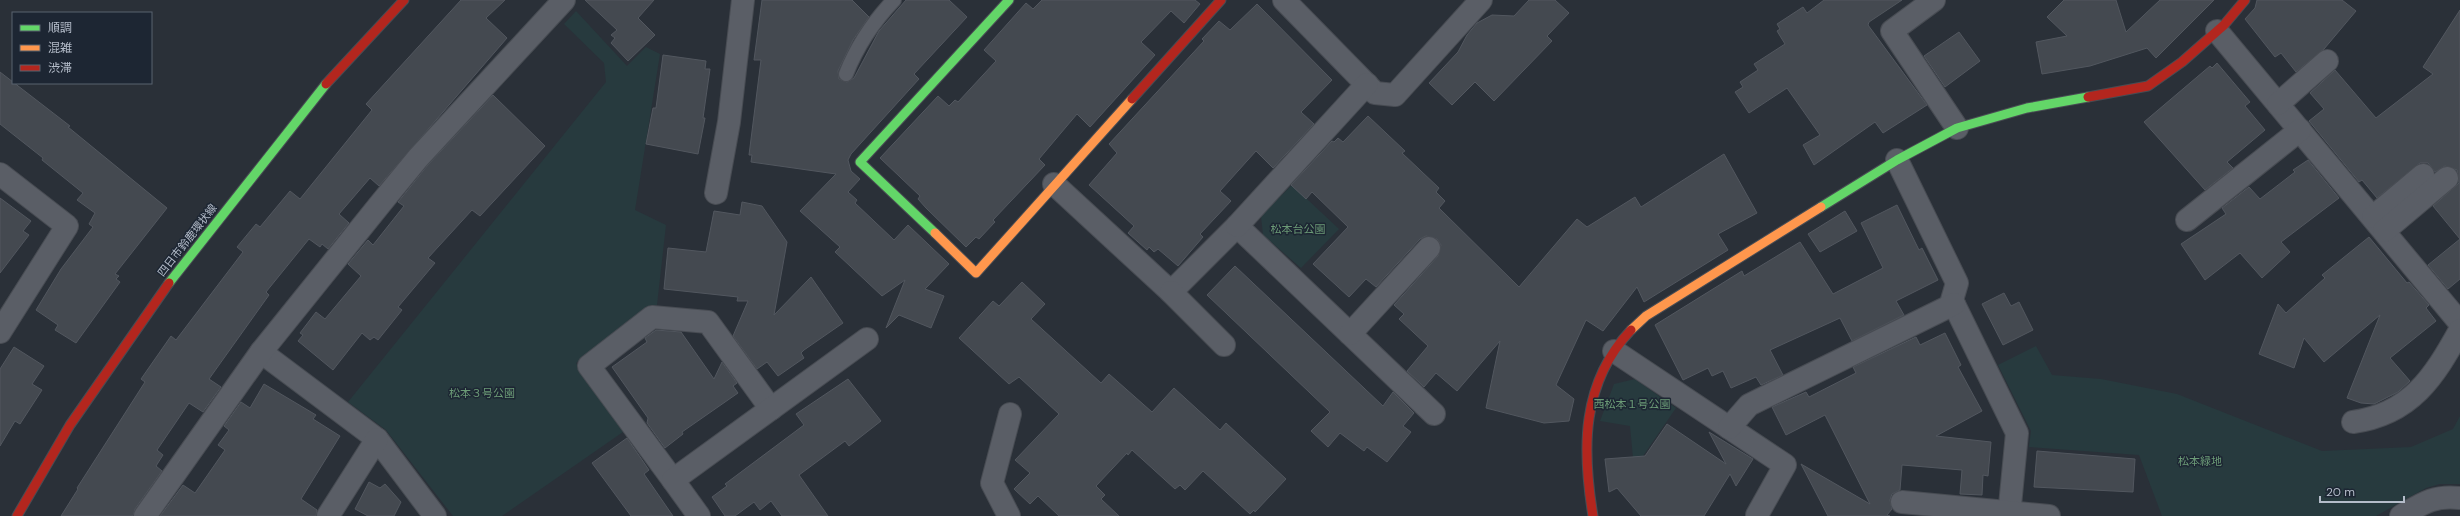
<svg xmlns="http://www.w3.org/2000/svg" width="2460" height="516" font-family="'DM Sans','Noto Sans JP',sans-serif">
  <rect width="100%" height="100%" fill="#2a3038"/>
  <!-- green -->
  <g fill="#273a3e">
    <path d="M 576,11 L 627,66 L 646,47 L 660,54 L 635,210 L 666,225 L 657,305 L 648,307 L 576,363 L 623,432 L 502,516 L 453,516 L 386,430 L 348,402 L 606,82 L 604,63 L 564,24 Z"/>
    <path d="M 1292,185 L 1339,229 L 1301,268 L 1263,235 L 1261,216 Z"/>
    <path d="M 2036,346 L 2052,375 L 2101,379 L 2177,394 L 2322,451 L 2411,447 L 2453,429 L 2460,416 L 2460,484 L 2440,484 L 2426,488 L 2376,516 L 2162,516 L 2139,455 L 2029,447 L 2031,431 L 1998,365 Z"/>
    <path d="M 1635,379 L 1676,408 L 1634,469 L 1630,426 L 1600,421 L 1614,384 Z"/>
  </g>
  <!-- building -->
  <g fill="#444950" stroke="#52575f">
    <path d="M 461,0 L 505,0 L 486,18 L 507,38 L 379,186 L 370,178 L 339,214 L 349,223 L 328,249 L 322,244 L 320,247 L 309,239 L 266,292 L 269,295 L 209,379 L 221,387 L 203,412 L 189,403 L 157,450 L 163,455 L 156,466 L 162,471 L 135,509 L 133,516 L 61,516 L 78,489 L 77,488 L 145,382 L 141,379 L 171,336 L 176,340 L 243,252 L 237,247 L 256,224 L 260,227 L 290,191 L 300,199 L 372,110 L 366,104 Z"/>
    <path d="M 585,0 L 654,0 L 638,18 L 655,35 L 628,61 L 611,43 L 615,38 L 611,35 L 617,30 Z"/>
    <path d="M 762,0 L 852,0 L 869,17 L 853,40 L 838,71 L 839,79 L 847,82 L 854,78 L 879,31 L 906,0 L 949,0 L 967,17 L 914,74 L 919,79 L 851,154 L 848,160 L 851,171 L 860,179 L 848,192 L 857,200 L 855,203 L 894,240 L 908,225 L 949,264 L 925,289 L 944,296 L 931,328 L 899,315 L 886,328 L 905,280 L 882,296 L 835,252 L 840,247 L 800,211 L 836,174 L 751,162 L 752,155 L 749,155 L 761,60 L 754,60 Z"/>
    <path d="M 1042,0 L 1195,0 L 1200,4 L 1184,23 L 1171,11 L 1141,42 L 1155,55 L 1090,127 L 1077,114 L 1039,159 L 1045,165 L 993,220 L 995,222 L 979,239 L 976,237 L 966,247 L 926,208 L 918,199 L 920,196 L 880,158 L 938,96 L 949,106 L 955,100 L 958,102 L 996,61 L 984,50 L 1026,3 L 1033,9 Z"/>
    <path d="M 1529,0 L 1555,0 L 1569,13 L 1547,36 L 1552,41 L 1494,101 L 1475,82 L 1452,105 L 1429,83 L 1458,52 L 1467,35 L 1477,23 L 1492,15 L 1514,16 Z"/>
    <path d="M 1824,0 L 1902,0 L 1869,22 L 1868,25 L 1927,105 L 1883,133 L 1875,122 L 1814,165 L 1803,145 L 1820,135 L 1787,88 L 1749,113 L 1735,92 L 1743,87 L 1740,82 L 1758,70 L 1754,64 L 1785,44 L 1777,31 L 1780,29 L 1777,24 L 1803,7 L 1807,13 Z"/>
    <path d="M 2064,0 L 2116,0 L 2126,32 L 2160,0 L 2214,0 L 2156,58 L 2147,48 L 2090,66 L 2042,74 L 2036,42 L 2067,36 L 2047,17 Z"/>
    <path d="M 2257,0 L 2342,0 L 2356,11 L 2324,49 L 2296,72 L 2281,53 L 2275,57 L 2245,19 L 2255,8 Z"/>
    <path d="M 1257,4 L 1332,80 L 1301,112 L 1314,124 L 1273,168 L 1256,151 L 1220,191 L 1231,201 L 1200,234 L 1203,237 L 1178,266 L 1158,249 L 1154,252 L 1149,247 L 1147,250 L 1128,233 L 1134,226 L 1089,185 L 1117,153 L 1109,144 L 1204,41 L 1202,39 L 1219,21 L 1230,30 Z"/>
    <path d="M 2460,10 L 2460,279 L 2448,289 L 2428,265 L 2460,239 L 2433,206 L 2459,183 L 2457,170 L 2445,166 L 2435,172 L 2428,163 L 2420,163 L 2377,198 L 2362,180 L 2359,182 L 2309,121 L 2324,109 L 2310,93 L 2335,70 L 2376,118 L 2433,74 L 2423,67 Z"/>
    <path d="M 1959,32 L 1980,61 L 1945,87 L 1924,56 Z"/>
    <path d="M 663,55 L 706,61 L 705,69 L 710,69 L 703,118 L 705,118 L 698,154 L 646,144 L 653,108 L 656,108 Z"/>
    <path d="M 2217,63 L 2250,102 L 2245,106 L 2265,130 L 2227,162 L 2233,168 L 2205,190 L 2144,122 L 2210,66 L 2212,68 Z"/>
    <path d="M 0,72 L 70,126 L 68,127 L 167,208 L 115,274 L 119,276 L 116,279 L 120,282 L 76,343 L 55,330 L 58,325 L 36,310 L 61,269 L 93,227 L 89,224 L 95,213 L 77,200 L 83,193 L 42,160 L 43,158 L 0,124 Z"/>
    <path d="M 493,95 L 545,146 L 480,216 L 472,210 L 428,258 L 435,263 L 398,307 L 402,310 L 378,340 L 374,337 L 370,340 L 362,333 L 333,370 L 298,341 L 303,335 L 300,333 L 316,312 L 325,319 L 361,276 L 348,264 L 368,240 L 373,245 L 404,206 L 398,202 L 427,166 Z"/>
    <path d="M 1368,116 L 1405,151 L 1402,153 L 1439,188 L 1436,192 L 1445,201 L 1439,208 L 1519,287 L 1577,219 L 1587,227 L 1635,197 L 1641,207 L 1724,154 L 1757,213 L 1718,234 L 1728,250 L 1644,302 L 1637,287 L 1603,331 L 1586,320 L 1556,385 L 1574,399 L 1569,421 L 1544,423 L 1486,408 L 1500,341 L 1457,391 L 1436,373 L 1424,387 L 1407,371 L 1428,346 L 1399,319 L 1404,314 L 1394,305 L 1438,256 L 1441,245 L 1437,239 L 1426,236 L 1420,239 L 1376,287 L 1366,279 L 1349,297 L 1313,264 L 1348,227 L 1312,192 L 1306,199 L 1291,185 L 1332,141 L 1334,142 L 1338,138 L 1343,142 Z"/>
    <path d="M 2308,160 L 2339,198 L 2281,242 L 2290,252 L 2262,278 L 2240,253 L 2205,280 L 2181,244 L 2226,214 L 2222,208 L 2249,187 L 2260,199 L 2295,172 L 2293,170 Z"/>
    <path d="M 0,198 L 31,221 L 23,231 L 29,235 L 0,273 Z"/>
    <path d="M 742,202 L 762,206 L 787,242 L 774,315 L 811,277 L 843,323 L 804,350 L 801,353 L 804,358 L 778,376 L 767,362 L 757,369 L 733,336 L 748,301 L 737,301 L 738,297 L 664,289 L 668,248 L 706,252 L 714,211 L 740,215 Z"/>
    <path d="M 1897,205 L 1919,250 L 1922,248 L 1938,280 L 1896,301 L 1904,315 L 1852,341 L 1840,318 L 1770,350 L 1783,375 L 1761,385 L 1756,377 L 1731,388 L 1723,371 L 1712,376 L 1708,368 L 1683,380 L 1655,325 L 1742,271 L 1744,276 L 1800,242 L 1833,294 L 1883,268 L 1861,223 Z"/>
    <path d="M 1845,211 L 1857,231 L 1820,252 L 1808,234 Z"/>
    <path d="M 2369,237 L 2407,283 L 2409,282 L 2429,305 L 2426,308 L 2436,321 L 2390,358 L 2410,381 L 2398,392 L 2374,404 L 2361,403 L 2347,398 L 2380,315 L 2324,362 L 2304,338 L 2294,368 L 2259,354 L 2278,304 L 2286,313 L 2325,278 L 2322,275 Z"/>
    <path d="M 1235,266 L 1383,406 L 1393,392 L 1414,413 L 1403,426 L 1411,432 L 1387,462 L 1367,447 L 1364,451 L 1340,433 L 1328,447 L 1311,431 L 1330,412 L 1207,295 Z"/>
    <path d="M 1022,282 L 1045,304 L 1031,319 L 1101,383 L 1109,374 L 1152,412 L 1174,388 L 1220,430 L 1226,423 L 1286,479 L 1255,512 L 1254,510 L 1250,514 L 1203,471 L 1185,490 L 1180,485 L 1175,489 L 1132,450 L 1128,455 L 1127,453 L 1096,486 L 1105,495 L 1101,499 L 1119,516 L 1059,516 L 1038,496 L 1030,504 L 1014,489 L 1030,473 L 1015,460 L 1059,414 L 1019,377 L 1009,384 L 959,338 L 993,301 L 999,306 Z"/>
    <path d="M 2004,293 L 2011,306 L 2019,302 L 2033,330 L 2003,345 L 1982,304 Z"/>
    <path d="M 656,330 L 681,332 L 714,379 L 722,362 L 737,383 L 733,386 L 738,393 L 682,432 L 683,434 L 665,448 L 647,423 L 648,418 L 612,367 L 647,342 L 645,338 Z"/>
    <path d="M 1945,333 L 1961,365 L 1958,367 L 1982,411 L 1936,436 L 1991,442 L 1988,476 L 1983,475 L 1982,495 L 1960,494 L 1962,470 L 1902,465 L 1900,490 L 1892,494 L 1890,500 L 1892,509 L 1887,515 L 1890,516 L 1828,516 L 1801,464 L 1870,504 L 1825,415 L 1786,435 L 1772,407 L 1806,392 L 1809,397 L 1856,373 L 1853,367 L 1916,337 L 1920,345 Z"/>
    <path d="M 14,347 L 44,366 L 32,384 L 42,390 L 20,424 L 15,421 L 0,446 L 0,369 Z"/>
    <path d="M 848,379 L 881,421 L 849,446 L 845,441 L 799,475 L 828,516 L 782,516 L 771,501 L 760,510 L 754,502 L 735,516 L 725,516 L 712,497 L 727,486 L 725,484 L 804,425 L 796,414 Z"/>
    <path d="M 264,384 L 316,415 L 313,419 L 340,436 L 301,499 L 317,510 L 316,516 L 160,516 L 183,485 L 195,493 L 225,450 L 218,445 L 229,430 L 224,426 L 241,402 L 250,408 Z"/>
    <path d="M 1667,424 L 1726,464 L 1709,432 L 1753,459 L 1736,486 L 1730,474 L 1704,516 L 1641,516 L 1617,488 L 1609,492 L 1605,459 L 1645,456 Z"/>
    <path d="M 627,438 L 649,470 L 644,474 L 673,516 L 631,516 L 592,463 Z"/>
    <path d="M 2037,451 L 2135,459 L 2133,492 L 2034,487 Z"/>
    <path d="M 369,482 L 380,488 L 385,484 L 401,502 L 394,516 L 368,516 L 355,509 Z"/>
  </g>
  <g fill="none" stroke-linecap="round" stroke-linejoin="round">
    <!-- lane casing -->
    <g stroke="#484c53" stroke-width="16">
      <path id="lane" d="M 846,74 C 857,46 873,22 894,0"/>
    </g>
    <!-- street casing -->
    <g stroke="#484c53" stroke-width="24">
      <g id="street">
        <path d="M 1284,0 L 1375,93 L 1395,95 L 1481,0"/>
        <path d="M 1934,0 L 1892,31 L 1957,128"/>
        <path d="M 2217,31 L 2460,323"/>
        <path d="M 2278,104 L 2327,61"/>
        <path d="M 1897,160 L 1957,283 L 1952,300 L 2017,433 L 2009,516"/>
        <path d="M 0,174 L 67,226 L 0,332"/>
        <path d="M 1054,184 L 1171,292 L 1237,226 L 1434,414"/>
        <path d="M 716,193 L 729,122 L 743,0"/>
        <path d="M 2373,217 L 2423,175"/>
        <path d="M 2187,220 L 2300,130"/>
        <path d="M 1237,226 L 1367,84"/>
        <path d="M 2384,231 L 2447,178"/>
        <path d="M 1171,292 L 1224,345"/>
        <path d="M 1350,334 L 1429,248"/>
        <path d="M 1614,351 L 1785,465 L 1757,515"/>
        <path d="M 261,352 L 377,439 L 435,516"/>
        <path d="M 2353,422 C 2411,414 2434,377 2460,330"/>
        <path d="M 1729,428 L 1749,405 L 1954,304"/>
        <path d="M 673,480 L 589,366 L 652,317 L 708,322 L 771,409"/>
        <path d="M 1902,502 L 2049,516"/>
        <path d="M 145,516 L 261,352 L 381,203 L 418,158 L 564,0"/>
        <path d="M 328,516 L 377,439"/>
        <path d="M 699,516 L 673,480 L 867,339"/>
        <path d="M 1009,516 L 992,483 L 1010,414"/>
        <path d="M 2401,516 C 2423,503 2434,495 2460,498"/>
      </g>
    </g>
    <!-- fast casing -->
    <g stroke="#484c53" stroke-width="11">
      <g id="fast">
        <path d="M 1821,207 L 1897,160 L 1957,128 L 2027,108 L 2088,97"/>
        <path d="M 935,233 L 860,162 L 1009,0"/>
        <path d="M 169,283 L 326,84"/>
      </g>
    </g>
    <!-- slow casing -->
    <g stroke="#484c53" stroke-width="11">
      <g id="slow">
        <path d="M 935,233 L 976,273 L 1132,99"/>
        <path d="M 1631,330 L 1646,316 L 1821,207"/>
      </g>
    </g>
    <!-- jam casing -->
    <g stroke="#484c53" stroke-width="11">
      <g id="jam">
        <path d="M 326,84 L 404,0"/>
        <path d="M 2088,97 L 2148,86 L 2182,62 L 2224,25 L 2245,0"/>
        <path d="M 1132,99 L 1221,0"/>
        <path d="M 17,516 L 70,425 L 169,283"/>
        <path d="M 1593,516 C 1582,449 1581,383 1631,330"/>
      </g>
    </g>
    <!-- lane -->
    <use href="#lane" stroke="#5a5e66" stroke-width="14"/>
    <!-- street -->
    <use href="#street" stroke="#5a5e66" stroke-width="22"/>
    <!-- fast -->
    <use href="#fast" stroke="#63d668" stroke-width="9"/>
    <!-- slow -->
    <use href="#slow" stroke="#ff974d" stroke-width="9"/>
    <!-- jam -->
    <use href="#jam" stroke="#b3261e" stroke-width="9"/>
  </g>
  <g text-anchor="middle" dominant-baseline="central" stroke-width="3" stroke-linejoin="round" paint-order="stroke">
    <!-- park labels -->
    <g font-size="11" fill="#6b9a76" stroke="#1d2633">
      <text x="1298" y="229">松本台公園</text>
      <text x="482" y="393">松本３号公園</text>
      <text x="1632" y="404">西松本１号公園</text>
      <text x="2200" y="461">松本緑地</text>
    </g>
    <!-- street labels -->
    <g font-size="11" fill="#b4bcc9" stroke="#1d2633">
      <text transform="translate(187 240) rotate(-52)">四日市鈴鹿環状線</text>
    </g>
  </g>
  <!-- legend -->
  <rect x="12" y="12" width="140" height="72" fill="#1d2633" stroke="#59626f"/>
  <rect x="20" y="25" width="20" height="6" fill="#63d668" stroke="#59626f"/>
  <text x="48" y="32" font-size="12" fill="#b4bcc9">順調</text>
  <rect x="20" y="45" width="20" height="6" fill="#ff974d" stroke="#59626f"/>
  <text x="48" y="52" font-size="12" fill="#b4bcc9">混雑</text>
  <rect x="20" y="65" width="20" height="6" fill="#b3261e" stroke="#59626f"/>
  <text x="48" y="72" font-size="12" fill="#b4bcc9">渋滞</text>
  <!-- scale -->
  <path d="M2320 496v6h84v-6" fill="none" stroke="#b4bcc9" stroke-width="2"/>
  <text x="2326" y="496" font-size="12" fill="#b4bcc9" stroke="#1d2633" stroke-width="3" paint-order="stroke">20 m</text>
</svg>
